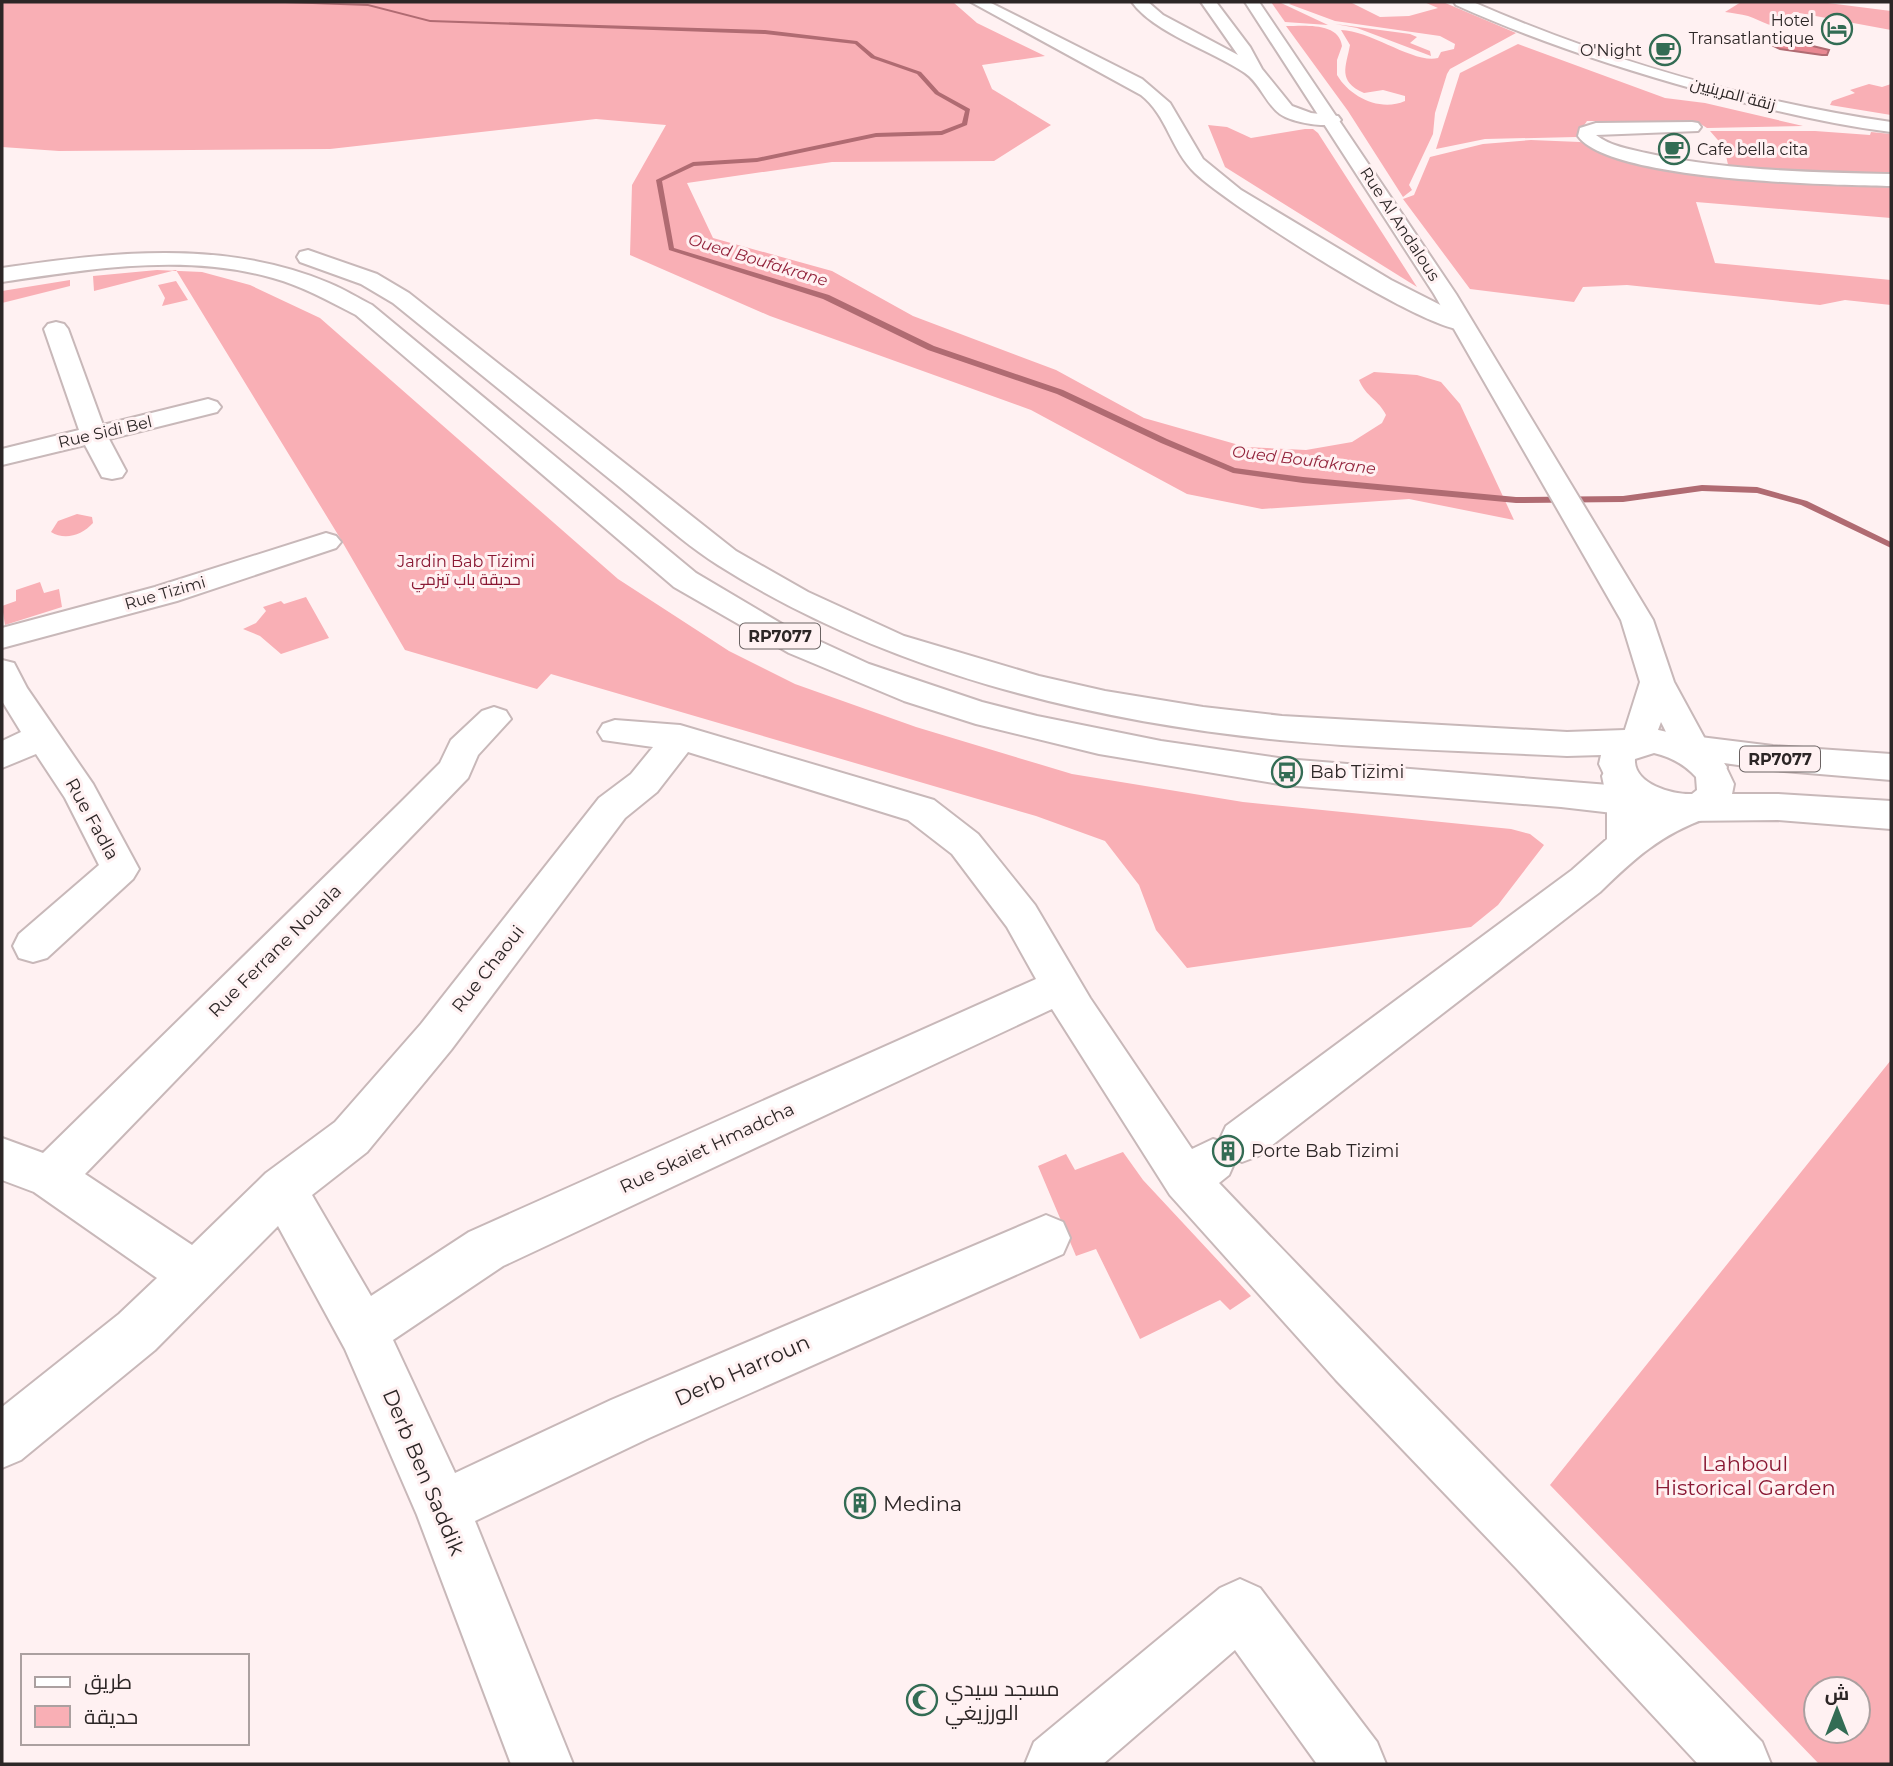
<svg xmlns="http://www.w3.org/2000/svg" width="1893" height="1766" font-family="Montserrat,Cairo,sans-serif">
  <rect width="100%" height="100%" fill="#fff1f2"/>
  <!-- green -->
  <g fill="#f9afb5" fill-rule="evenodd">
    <path d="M 2,2 L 953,2 L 977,23 L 1045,56 L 982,65 L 992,89 L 1051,125 L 994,161 L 832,162 L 687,183 L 713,238 L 832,271 L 913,316 L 1056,370 L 1144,418 L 1246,447 L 1306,450 L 1352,442 L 1382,423 L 1386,415 C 1379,400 1366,397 1359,380 L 1374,372 L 1417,375 L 1441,382 L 1460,404 L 1514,520 L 1409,499 L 1262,509 L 1187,494 L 1031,410 L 770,316 L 630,255 L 632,185 L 666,125 L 596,119 L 330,149 L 59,151 L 2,147 Z"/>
    <path d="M 1271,2 L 1279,2 L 1328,25 L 1285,22 Z"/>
    <path d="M 1293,2 L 1350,2 L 1380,17 L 1409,16 L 1438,8 L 1424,2 L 1443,2 L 1516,33 L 1450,69 L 1447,74 L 1435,113 L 1433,134 L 1409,185 L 1412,190 L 1403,197 L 1348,111 L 1286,26 C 1305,26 1339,22 1342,46 L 1337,60 L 1337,75 C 1350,97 1380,112 1405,101 L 1405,96 L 1383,90 L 1364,93 C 1337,81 1346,67 1350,45 L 1341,30 C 1372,31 1414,64 1438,58 L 1441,52 L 1454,49 L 1455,44 L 1440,36 L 1335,21 L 1289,4 Z"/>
    <path d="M 1741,2 L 1820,2 L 1891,11 L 1891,30 L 1794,12 C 1768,32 1774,25 1748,16 C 1741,14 1732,13 1725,12 Z"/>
    <path d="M 1335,24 L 1410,34 L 1417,37 L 1410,43 L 1430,51 L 1431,56 L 1357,28 Z"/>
    <path d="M 1518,44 L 1665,98 L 1705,103 L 1803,126 L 1707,128 L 1696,121 L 1587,121 L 1576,137 L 1485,139 L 1436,149 L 1460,73 Z"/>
    <path d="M 1869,84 L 1882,87 L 1891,84 L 1891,115 L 1830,105 L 1832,101 L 1855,93 L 1850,90 Z"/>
    <path d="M 1208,125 L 1227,127 L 1251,138 L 1305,129 L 1313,129 L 1318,133 L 1417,287 L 1225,167 Z"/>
    <path d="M 1710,131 L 1815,131 L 1870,135 L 1871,132 L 1891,134 L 1891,173 L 1729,169 L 1724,147 Z"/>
    <path d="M 1531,140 L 1580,142 L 1714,176 L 1891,182 L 1891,218 L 1696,202 L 1715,263 L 1891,280 L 1891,305 L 1845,300 L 1820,305 L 1627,285 L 1583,287 L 1574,302 L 1470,289 L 1403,199 L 1414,195 L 1430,157 L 1483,144 Z"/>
    <path d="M 157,270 L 202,272 L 250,285 L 320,318 L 618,579 L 729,651 L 795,684 L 916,727 L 1072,774 L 1243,802 L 1511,829 L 1530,834 L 1544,845 L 1498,905 L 1471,927 L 1187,968 L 1156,930 L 1139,885 L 1105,841 L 1036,816 L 551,674 L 537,689 L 405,650 L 340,538 L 176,270 L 94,291 L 93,276 Z"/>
    <path d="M 70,280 L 70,286 L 2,303 L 2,291 Z"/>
    <path d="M 176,281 L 188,300 L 162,306 L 165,298 L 158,285 Z"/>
    <path d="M 77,514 L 92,517 L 93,523 C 82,535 65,541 51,532 L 58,521 Z"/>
    <path d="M 40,582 L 44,593 L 59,589 L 62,607 L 5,625 L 2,606 L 16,601 L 16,590 Z"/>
    <path d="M 306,597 L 329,638 L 281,654 L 260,636 L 243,629 L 256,623 L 266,611 L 263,607 L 281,601 L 284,604 Z"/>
    <path d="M 1891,1060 L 1891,1764 L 1819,1764 L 1550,1485 ZM 1816,1689 L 1858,1689 L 1858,1731 L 1816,1731 Z"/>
    <path d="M 1123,1152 L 1143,1180 L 1251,1296 L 1230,1310 L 1220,1300 L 1140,1339 L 1096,1249 L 1076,1256 L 1038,1166 L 1066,1154 L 1075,1170 Z"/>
  </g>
  <!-- water -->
  <path fill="#e88892" stroke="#b06b72" stroke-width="2" d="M 1772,39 L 1788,40 L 1829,50 L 1827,55 L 1822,55 L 1780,49 L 1767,43 Z"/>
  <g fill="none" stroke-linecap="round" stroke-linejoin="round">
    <!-- stream -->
    <path fill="#b06b72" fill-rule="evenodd" d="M 283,2 L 368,4 L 430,20 L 765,30 L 857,41 L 875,56 L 921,72 L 939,92 L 970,109 L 967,125 L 942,135 L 876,137 L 757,162 L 694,166 L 662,181 L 674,248 L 829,295 L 934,346 L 1063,390 L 1167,439 L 1235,468 L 1303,477 L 1516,497 L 1623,496 L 1702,485 L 1757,487 L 1807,501 L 1891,542 L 1891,548 L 1801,505 L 1757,493 L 1702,491 L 1623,502 L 1516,503 L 1303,483 L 1233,473 L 1161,443 L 1057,394 L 928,350 L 823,299 L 669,250 L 656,180 L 693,162 L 757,158 L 876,133 L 941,131 L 962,123 L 965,111 L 935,94 L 917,74 L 871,58 L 855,44 L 765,34 L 430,22 L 368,6 L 285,3 Z"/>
    <!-- street casing -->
    <g stroke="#c8b8b9" stroke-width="4">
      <g id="street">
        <path d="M 971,2 L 989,2 L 1142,79 L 1170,103 L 1203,159 L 1241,190 L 1391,280 L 1470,320 L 1474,325 L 1470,330 C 1435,339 1227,204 1195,173 C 1171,150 1167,115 1141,95 Z"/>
        <path d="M 1132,2 L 1148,2 L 1163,15 L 1238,55 L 1201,2 L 1216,2 L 1250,47 L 1262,69 L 1292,106 L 1311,113 L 1338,116 L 1341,120 C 1332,131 1291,122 1280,114 C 1266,104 1260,83 1245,73 C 1213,51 1154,33 1132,2 Z"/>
        <path d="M 1692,122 L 1698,123 L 1701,127 L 1698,131 L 1596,135 C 1610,146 1629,149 1646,153 C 1726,171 1809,172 1891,174 L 1891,186 C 1834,185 1610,181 1578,136 L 1580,128 L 1596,123 Z"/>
        <path d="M 56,322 L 64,324 L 68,329 L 103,425 L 208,399 L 217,402 L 221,407 L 217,412 L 109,439 L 126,471 L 122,477 L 112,479 L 102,477 L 85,445 L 2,465 L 2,449 L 79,430 L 44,329 L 48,324 Z"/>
        <path d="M 326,533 L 336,536 L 341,542 L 336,548 L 177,601 L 2,648 L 2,628 L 155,587 Z"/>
        <path d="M 2,660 L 14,663 L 27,688 L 93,784 L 139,869 L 133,879 L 47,958 L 33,962 L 19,958 L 13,946 L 19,934 L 99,865 L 65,798 L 36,754 L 2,768 L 2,741 L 21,732 L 2,701 Z"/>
        <path d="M 494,707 L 506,711 L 511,719 L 478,755 L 468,778 L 85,1174 L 192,1245 L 266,1173 L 335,1122 L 421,1024 L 599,798 L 631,774 L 653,747 L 603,740 L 598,732 L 603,724 L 615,720 L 680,725 L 934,800 L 978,834 L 1035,905 L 1090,998 L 1192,1149 L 1213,1139 L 1219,1141 L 1226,1126 L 1572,870 L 1607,839 L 1607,800 L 1602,776 L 1607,767 L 1620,763 L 1633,767 L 1638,776 L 1644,814 L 1694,795 L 1707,798 L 1712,808 L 1707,818 C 1661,834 1634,859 1600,892 L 1258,1156 L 1242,1162 L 1236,1159 L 1229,1175 L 1219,1183 C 1398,1371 1582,1555 1762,1742 L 1771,1764 L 1698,1764 L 1516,1568 L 1336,1380 L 1170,1195 L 1052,1009 L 503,1266 L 393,1340 L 455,1473 L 611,1400 L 1046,1215 L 1063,1222 L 1070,1238 L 1063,1254 L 649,1438 L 475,1521 L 573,1764 L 511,1764 L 417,1515 L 345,1349 L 278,1226 L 155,1350 L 21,1460 L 2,1468 L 2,1407 L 119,1314 L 157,1278 L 34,1192 L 2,1180 L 2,1138 L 43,1153 L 401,802 L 440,763 L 451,740 L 482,711 ZM 688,752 L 908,820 L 952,854 L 1007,927 L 1036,979 L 469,1232 L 371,1296 L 312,1195 L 367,1152 L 451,1050 L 625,818 L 657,792 Z"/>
        <path d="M 1240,1579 L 1260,1588 L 1377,1742 L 1386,1764 L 1317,1764 L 1235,1650 L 1103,1764 L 1025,1764 L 1034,1742 L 1220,1588 Z"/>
      </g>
    </g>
    <!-- secondary casing -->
    <g stroke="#c8b8b9" stroke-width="4">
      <g id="secondary">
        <path d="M 1245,2 L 1259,2 L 1456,294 L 1653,620 L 1674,682 L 1705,739 L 1727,767 L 1722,776 C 1688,786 1674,747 1661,722 L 1650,751 L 1638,754 L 1626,751 L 1621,742 L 1640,682 L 1621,620 L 1434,294 Z"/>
        <path d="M 1454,2 L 1473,2 C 1605,60 1749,101 1891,122 L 1891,132 C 1826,124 1761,108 1698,90 C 1615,67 1534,40 1456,5 Z"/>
      </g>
    </g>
    <!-- primary casing -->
    <g stroke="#c8b8b9" stroke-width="4">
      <path id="primary" d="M 308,250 L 377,274 L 409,293 L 736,551 L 808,592 L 904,636 L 1039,676 L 1105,691 L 1203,707 L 1282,716 L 1567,732 L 1654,729 L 1676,734 L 1773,746 L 1891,754 L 1891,780 L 1773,770 L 1724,763 L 1734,784 L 1732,794 L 1778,794 L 1891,801 L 1891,829 L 1778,820 L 1682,821 L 1561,807 L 1285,785 L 1099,754 L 976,724 L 904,701 L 789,653 L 674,587 L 356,315 C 329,301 302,286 273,278 C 184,253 91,269 2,282 L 2,268 C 111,252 225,239 329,283 C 344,289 358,298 372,305 L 696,573 L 782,624 L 869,664 L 982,702 L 1037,716 L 1161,741 L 1285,759 L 1609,785 L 1599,764 L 1601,755 L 1567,756 C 1472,751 1375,749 1280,740 C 1086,721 884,670 718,565 C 680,541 646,508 611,480 C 538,421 466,362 393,303 L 361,284 L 300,262 L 297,257 L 300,252 ZM 1654,753 C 1671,757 1684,764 1696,777 L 1697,790 L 1692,794 C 1673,795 1633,784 1635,759 Z"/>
    </g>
    <!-- street -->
    <use href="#street" fill="#fff" fill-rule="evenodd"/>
    <!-- secondary -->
    <use href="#secondary" fill="#fff" fill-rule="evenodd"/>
    <!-- primary -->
    <use href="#primary" fill="#fff" fill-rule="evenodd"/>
  </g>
  <!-- icons -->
  <defs>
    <g id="hotel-ring" transform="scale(1.575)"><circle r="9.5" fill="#fff1f2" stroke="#336c54" stroke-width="1.5"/><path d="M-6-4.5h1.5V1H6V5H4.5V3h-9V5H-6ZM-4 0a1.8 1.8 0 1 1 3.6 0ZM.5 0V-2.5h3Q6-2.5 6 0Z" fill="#336c54"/></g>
    <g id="cafe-ring" transform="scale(1.575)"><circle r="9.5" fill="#fff1f2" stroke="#336c54" stroke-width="1.5"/><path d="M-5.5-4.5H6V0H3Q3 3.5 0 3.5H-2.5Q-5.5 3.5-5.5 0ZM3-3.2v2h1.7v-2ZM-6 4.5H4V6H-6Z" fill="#336c54"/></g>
    <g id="bus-ring" transform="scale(1.575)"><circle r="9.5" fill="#fff1f2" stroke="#336c54" stroke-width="1.5"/><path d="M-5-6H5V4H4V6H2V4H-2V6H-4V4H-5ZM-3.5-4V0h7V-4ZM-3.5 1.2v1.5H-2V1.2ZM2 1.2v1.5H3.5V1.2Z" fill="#336c54"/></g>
    <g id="building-ring" transform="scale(1.575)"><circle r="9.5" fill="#fff1f2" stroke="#336c54" stroke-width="1.5"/><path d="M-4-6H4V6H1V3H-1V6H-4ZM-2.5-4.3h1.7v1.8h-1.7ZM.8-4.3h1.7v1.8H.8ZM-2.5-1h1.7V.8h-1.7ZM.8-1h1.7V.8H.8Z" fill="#336c54"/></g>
    <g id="mosque-ring" transform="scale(1.575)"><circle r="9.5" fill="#fff1f2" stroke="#336c54" stroke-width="1.5"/><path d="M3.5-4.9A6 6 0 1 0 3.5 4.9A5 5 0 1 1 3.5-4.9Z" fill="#336c54"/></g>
  </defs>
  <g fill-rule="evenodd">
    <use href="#hotel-ring" x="1837" y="29"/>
    <use href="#cafe-ring" x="1665" y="50"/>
    <use href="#cafe-ring" x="1674" y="149"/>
    <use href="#bus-ring" x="1287" y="772"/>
    <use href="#building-ring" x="1228" y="1151"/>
    <use href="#building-ring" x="860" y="1503"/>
    <use href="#mosque-ring" x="922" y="1700"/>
  </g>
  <g text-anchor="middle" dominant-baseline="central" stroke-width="6" stroke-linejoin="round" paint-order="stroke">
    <!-- far-poi labels -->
    <g font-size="16" fill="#2c2626" stroke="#fff1f2" text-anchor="end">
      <text x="1814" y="20">Hotel<tspan x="1814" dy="18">Transatlantique</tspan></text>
      <text x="1642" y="50">O'Night</text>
      <text x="1697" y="149" text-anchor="start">Cafe bella cita</text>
    </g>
    <!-- far-street labels -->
    <g font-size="16" fill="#2c2626" stroke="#fff1f2">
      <text transform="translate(1733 94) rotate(15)">زنقة المرينيين</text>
      <text transform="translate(1400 224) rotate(57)">Rue Al Andalous</text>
      <text transform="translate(105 432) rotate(-13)">Rue Sidi Bel</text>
      <text transform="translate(165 593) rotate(-16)">Rue Tizimi</text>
    </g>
    <!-- far-water labels -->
    <g font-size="16" font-style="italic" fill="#93233b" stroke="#fff1f2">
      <text transform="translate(758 260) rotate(17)">Oued Boufakrane</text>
      <text transform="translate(1304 460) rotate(7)">Oued Boufakrane</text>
    </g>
    <!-- far-park labels -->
    <g font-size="16" fill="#8a1934" stroke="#fff1f2">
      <text x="466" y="561">Jardin Bab Tizimi<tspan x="466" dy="18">حديقة باب تيزمي</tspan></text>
    </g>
    <!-- shield labels -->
    <g fill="#fff1f2" stroke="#6b6363" stroke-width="2">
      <rect x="740" y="623.5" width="80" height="25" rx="5"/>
      <rect x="1740" y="746.5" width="80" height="25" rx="5"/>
    </g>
    <g font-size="16" font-weight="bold" fill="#2c2626">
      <text x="780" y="636">RP7077</text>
      <text x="1780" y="759">RP7077</text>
    </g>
    <!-- poi labels -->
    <g font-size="18" fill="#2c2626" stroke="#fff1f2" text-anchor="start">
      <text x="1310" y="772">Bab Tizimi</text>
      <text x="1251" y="1151">Porte Bab Tizimi</text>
    </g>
    <!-- street labels -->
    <g font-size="18" fill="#2c2626" stroke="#fff1f2">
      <text transform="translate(92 819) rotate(61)">Rue Fadla</text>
      <text transform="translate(275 951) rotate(-45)">Rue Ferrane Nouala</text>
      <text transform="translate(488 969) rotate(-52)">Rue Chaoui</text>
      <text transform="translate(707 1148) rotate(-25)">Rue Skaiet Hmadcha</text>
    </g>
    <!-- near-street labels -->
    <g font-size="21" fill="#2c2626" stroke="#fff1f2">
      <text transform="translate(742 1370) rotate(-24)">Derb Harroun</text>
      <text transform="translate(424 1472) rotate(67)">Derb Ben Saddik</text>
    </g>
    <!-- near-park labels -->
    <g font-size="21" fill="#8a1934" stroke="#fff1f2">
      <text x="1745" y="1463">Lahboul<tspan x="1745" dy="24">Historical Garden</tspan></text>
    </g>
    <!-- near-poi labels -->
    <g font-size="21" fill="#2c2626" stroke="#fff1f2" text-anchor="start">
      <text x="883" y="1503">Medina</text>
      <text x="945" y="1688">مسجد سيدي<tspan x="945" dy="24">الورزيغي</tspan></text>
    </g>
  </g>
  <!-- border -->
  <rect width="1893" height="1766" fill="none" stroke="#2c2626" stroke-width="7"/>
  <!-- legend -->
  <rect x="21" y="1654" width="228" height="91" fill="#fff1f2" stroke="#aba0a0" stroke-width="2"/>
  <rect x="35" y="1677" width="35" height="10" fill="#ffffff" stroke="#aba0a0" stroke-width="2"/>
  <text x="84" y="1689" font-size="21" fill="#2c2626">طريق</text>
  <rect x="35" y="1706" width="35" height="21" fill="#f9afb5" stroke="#aba0a0" stroke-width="2"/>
  <text x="84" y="1724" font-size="21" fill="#2c2626">حديقة</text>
  <!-- north arrow -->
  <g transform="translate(1837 1710)"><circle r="33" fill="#fff1f2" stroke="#aba0a0" stroke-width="2"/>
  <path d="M0-5L12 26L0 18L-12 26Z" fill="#336c54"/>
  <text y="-10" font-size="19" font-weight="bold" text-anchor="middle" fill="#2c2626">ش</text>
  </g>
</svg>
